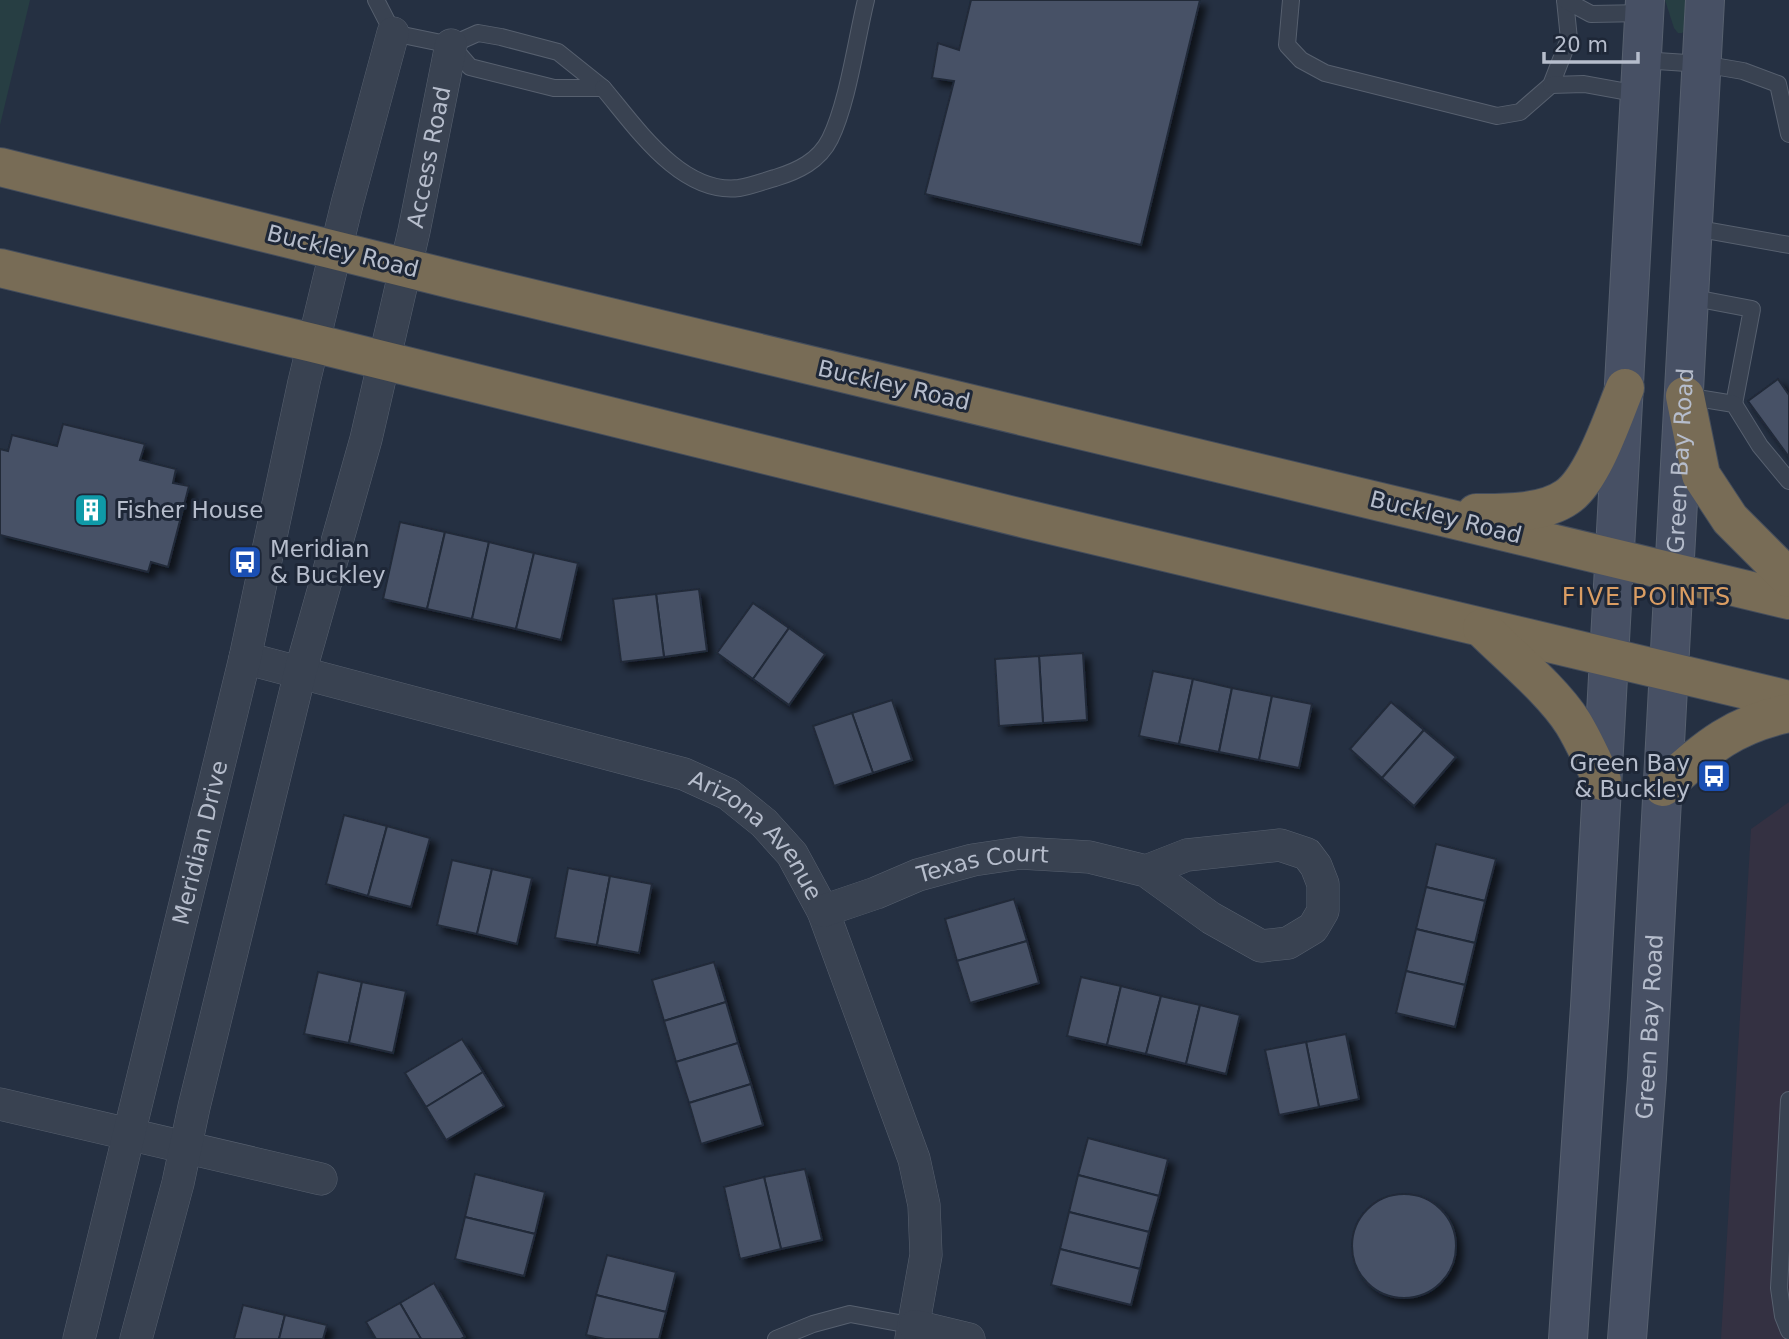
<svg xmlns="http://www.w3.org/2000/svg" width="1789" height="1339" font-family="'DejaVu Sans',sans-serif">
  <defs>
    <filter id="shadow"><feDropShadow dx="6" dy="6" stdDeviation="3.5" flood-color="#0009"/></filter>
  </defs>
  <rect width="100%" height="100%" fill="#253042"/>
  <!-- medical -->
  <path fill="#343142" d="M 1789,802 L 1789,1339 L 1721,1339 L 1751,829 Z"/>
  <!-- green -->
  <g fill="#273e43">
    <path d="M 0,0 L 30,0 L 0,125 Z"/>
    <path d="M 1665,0 L 1687,0 L 1685,30 L 1682,33 L 1678,33 L 1674,28 Z"/>
  </g>
  <!-- building -->
  <g fill="#465166" stroke="#202939" stroke-width="2" filter="url(#shadow)">
    <path d="M 971,0 L 1200,0 L 1141,245 L 925,194 L 954,81 L 932,78 L 938,43 L 959,50 Z"/>
    <path d="M 1778,379 L 1789,395 L 1789,457 L 1748,401 Z"/>
    <path d="M 63,424 L 145,444 L 140,460 L 176,469 L 173,483 L 189,486 L 168,567 L 151,562 L 148,572 L 0,535 L 0,449 L 8,451 L 12,435 L 57,446 Z"/>
    <path d="M 400,522 L 445,532 L 427,609 L 383,599 Z"/>
    <path d="M 445,532 L 489,542 L 472,619 L 427,609 Z"/>
    <path d="M 489,542 L 534,553 L 516,629 L 472,619 Z"/>
    <path d="M 534,553 L 578,563 L 561,640 L 516,629 Z"/>
    <path d="M 699,589 L 707,651 L 664,657 L 656,594 Z"/>
    <path d="M 656,594 L 664,657 L 621,662 L 613,599 Z"/>
    <path d="M 753,603 L 789,628 L 753,679 L 717,653 Z"/>
    <path d="M 789,628 L 825,654 L 789,705 L 753,679 Z"/>
    <path d="M 1083,653 L 1087,720 L 1043,723 L 1039,656 Z"/>
    <path d="M 1039,656 L 1043,723 L 999,726 L 995,659 Z"/>
    <path d="M 1153,671 L 1193,679 L 1179,744 L 1139,736 Z"/>
    <path d="M 1193,679 L 1232,688 L 1219,752 L 1179,744 Z"/>
    <path d="M 1232,688 L 1272,696 L 1259,760 L 1219,752 Z"/>
    <path d="M 1272,696 L 1312,704 L 1299,768 L 1259,760 Z"/>
    <path d="M 892,700 L 912,760 L 873,773 L 852,713 Z"/>
    <path d="M 1391,702 L 1424,730 L 1382,778 L 1350,749 Z"/>
    <path d="M 852,713 L 873,773 L 834,786 L 813,726 Z"/>
    <path d="M 1424,730 L 1456,757 L 1414,806 L 1382,778 Z"/>
    <path d="M 344,815 L 387,826 L 368,896 L 326,884 Z"/>
    <path d="M 387,826 L 430,838 L 411,907 L 368,896 Z"/>
    <path d="M 1436,844 L 1496,859 L 1485,901 L 1426,887 Z"/>
    <path d="M 452,860 L 492,869 L 477,934 L 437,925 Z"/>
    <path d="M 568,868 L 610,876 L 597,945 L 555,938 Z"/>
    <path d="M 492,869 L 532,878 L 517,944 L 477,934 Z"/>
    <path d="M 610,876 L 652,884 L 639,953 L 597,945 Z"/>
    <path d="M 1426,887 L 1485,901 L 1475,943 L 1416,929 Z"/>
    <path d="M 1014,899 L 1027,941 L 957,961 L 945,919 Z"/>
    <path d="M 1416,929 L 1475,943 L 1465,985 L 1406,971 Z"/>
    <path d="M 1027,941 L 1039,983 L 970,1003 L 957,961 Z"/>
    <path d="M 714,962 L 726,1002 L 664,1021 L 652,980 Z"/>
    <path d="M 1406,971 L 1465,985 L 1455,1027 L 1396,1013 Z"/>
    <path d="M 318,972 L 362,982 L 349,1043 L 304,1034 Z"/>
    <path d="M 1081,977 L 1121,986 L 1107,1045 L 1067,1036 Z"/>
    <path d="M 362,982 L 406,991 L 393,1053 L 349,1043 Z"/>
    <path d="M 1121,986 L 1161,996 L 1146,1054 L 1107,1045 Z"/>
    <path d="M 1161,996 L 1200,1005 L 1186,1064 L 1146,1054 Z"/>
    <path d="M 726,1002 L 738,1043 L 676,1062 L 664,1021 Z"/>
    <path d="M 1200,1005 L 1240,1015 L 1226,1074 L 1186,1064 Z"/>
    <path d="M 1346,1034 L 1359,1099 L 1319,1107 L 1306,1042 Z"/>
    <path d="M 462,1039 L 483,1072 L 426,1107 L 405,1073 Z"/>
    <path d="M 1306,1042 L 1319,1107 L 1279,1115 L 1265,1050 Z"/>
    <path d="M 738,1043 L 751,1084 L 689,1103 L 676,1062 Z"/>
    <path d="M 483,1072 L 504,1106 L 446,1140 L 426,1107 Z"/>
    <path d="M 751,1084 L 763,1125 L 701,1144 L 689,1103 Z"/>
    <path d="M 1088,1138 L 1168,1159 L 1159,1196 L 1078,1175 Z"/>
    <path d="M 805,1169 L 822,1240 L 781,1249 L 764,1177 Z"/>
    <path d="M 475,1174 L 545,1192 L 535,1234 L 465,1217 Z"/>
    <path d="M 1078,1175 L 1159,1196 L 1149,1232 L 1069,1212 Z"/>
    <path d="M 764,1177 L 781,1249 L 740,1259 L 724,1187 Z"/>
    <circle cx="1404" cy="1246" r="52"/>
    <path d="M 1069,1212 L 1149,1232 L 1140,1269 L 1060,1249 Z"/>
    <path d="M 465,1217 L 535,1234 L 524,1276 L 455,1259 Z"/>
    <path d="M 1060,1249 L 1140,1269 L 1131,1305 L 1051,1285 Z"/>
    <path d="M 607,1255 L 676,1272 L 666,1312 L 596,1295 Z"/>
    <path d="M 434,1283 L 465,1337 L 461,1339 L 421,1339 L 400,1303 Z"/>
    <path d="M 596,1295 L 666,1312 L 659,1339 L 605,1339 L 586,1335 Z"/>
    <path d="M 400,1303 L 421,1339 L 376,1339 L 366,1322 Z"/>
    <path d="M 243,1305 L 285,1315 L 279,1339 L 234,1339 Z"/>
    <path d="M 285,1315 L 327,1325 L 323,1339 L 279,1339 Z"/>
  </g>
  <g fill="none" stroke-linecap="round" stroke-linejoin="round">
    <!-- lane casing -->
    <g stroke="#57606f" stroke-width="18">
      <g id="lane">
        <path d="M 376,0 L 393,33 L 451,45 L 478,33 L 501,37 L 558,52 L 603,88 L 554,88 L 470,67 L 451,45"/>
        <path d="M 1291,0 L 1287,45 L 1301,60 L 1325,73 L 1497,116 L 1520,112 L 1551,85 L 1569,39 L 1565,0"/>
        <path d="M 1565,0 L 1591,14 L 1645,13"/>
        <path d="M 1642,60 L 1702,64 L 1743,71 L 1778,84 L 1789,134"/>
        <path d="M 1551,85 L 1584,84 L 1639,94"/>
        <path d="M 603,88 C 636,127 681,195 739,188 C 751,186 764,181 775,178 C 798,171 819,161 830,139 C 848,102 856,41 866,0"/>
        <path d="M 1694,228 L 1789,245"/>
        <path d="M 1689,297 L 1752,309 L 1734,404"/>
        <path d="M 1685,396 L 1734,404 L 1760,446 L 1789,481"/>
        <path d="M 1789,1100 L 1779,1288 L 1783,1316 L 1789,1331"/>
        <path d="M 776,1339 L 813,1324 L 850,1314 L 915,1326"/>
      </g>
    </g>
    <!-- street casing -->
    <g stroke="#57606f" stroke-width="33">
      <g id="street">
        <path id="s1" d="M 245,658 L 684,774 L 728,794 L 764,823 L 792,854 L 823,911 L 914,1159 L 924,1205 L 926,1255 L 911,1339"/>
        <path id="s2" d="M 823,911 L 876,893 L 918,875 L 973,860 L 1020,853 L 1089,857 L 1146,871 L 1211,918 L 1261,946 L 1288,943 L 1313,928 L 1323,911 L 1323,884 L 1316,866 L 1307,854 L 1280,845 L 1187,855 L 1146,871"/>
        <path d="M 0,1104 L 321,1179"/>
        <path d="M 915,1326 L 969,1339"/>
        <path id="s3" d="M 79,1339 L 245,658 L 304,382 L 347,204 L 393,33"/>
        <path id="s4" d="M 136,1339 L 178,1183 L 194,1107 L 300,673 L 366,439 L 414,231 L 451,45"/>
      </g>
    </g>
    <!-- secondary casing -->
    <g stroke="#57606f" stroke-width="40">
      <g id="secondary">
        <path d="M 1568,1339 L 1590,1006 L 1645,0"/>
        <path id="s5" d="M 1627,1339 L 1647,1078 L 1705,0"/>
      </g>
    </g>
    <!-- highway casing -->
    <g stroke="#444d5c" stroke-width="40">
      <g id="highway">
        <path d="M 0,167 L 459,281 L 1789,600"/>
        <path d="M 0,268 L 313,343 L 1026,519 L 1789,700"/>
        <path d="M 1685,396 L 1701,475 L 1730,519 L 1789,578"/>
        <path d="M 1476,513 C 1503,513 1543,514 1567,497 C 1593,479 1613,417 1625,388"/>
        <path d="M 1482,628 C 1510,656 1552,690 1573,723 C 1584,741 1593,761 1602,781"/>
        <path d="M 1663,787 C 1706,749 1731,725 1789,713"/>
      </g>
    </g>
    <!-- lane -->
    <use href="#lane" stroke="#394251" stroke-width="16"/>
    <!-- street -->
    <use href="#street" stroke="#394251" stroke-width="32"/>
    <!-- secondary -->
    <use href="#secondary" stroke="#475064" stroke-width="38"/>
    <!-- highway -->
    <use href="#highway" stroke="#786c56" stroke-width="38"/>
  </g>
  <!-- icons -->
  <defs>
    <g id="building-square" transform="scale(1.75)"><rect x="-9" y="-9" width="18" height="18" rx="4" fill="#0f9aa8" stroke="#1e2737"/><path d="M-4-6H4V6H1V3H-1V6H-4ZM-2.5-4.3h1.7v1.8h-1.7ZM.8-4.3h1.7v1.8H.8ZM-2.5-1h1.7V.8h-1.7ZM.8-1h1.7V.8H.8Z" fill="#fff"/></g>
    <g id="bus-square" transform="scale(1.75)"><rect x="-9" y="-9" width="18" height="18" rx="4" fill="#1a4fb4" stroke="#1e2737"/><path d="M-5-6H5V4H4V6H2V4H-2V6H-4V4H-5ZM-3.5-4V0h7V-4ZM-3.5 1.2v1.5H-2V1.2ZM2 1.2v1.5H3.5V1.2Z" fill="#fff"/></g>
  </defs>
  <g fill-rule="evenodd">
    <use href="#building-square" x="91" y="510"/>
    <use href="#bus-square" x="245" y="562"/>
    <use href="#bus-square" x="1714" y="776"/>
  </g>
  <g text-anchor="middle" dominant-baseline="central" stroke-width="6" stroke-linejoin="round" paint-order="stroke">
    <!-- street labels -->
    <g font-size="23" fill="#b6bdcc" stroke="#1e2737">
      <text stroke="none"><textPath href="#s4" startOffset="1218">Access Road</textPath></text>
      <text transform="translate(343 251) rotate(14)">Buckley Road</text>
      <text transform="translate(894 385) rotate(13)">Buckley Road</text>
      <text stroke="none"><textPath href="#s5" startOffset="880">Green Bay Road</textPath></text>
      <text transform="translate(1446 517) rotate(14)">Buckley Road</text>
      <text stroke="none"><textPath href="#s1" startOffset="551">Arizona Avenue</textPath></text>
      <text stroke="none"><textPath href="#s3" startOffset="511">Meridian Drive</textPath></text>
      <text stroke="none"><textPath href="#s2" startOffset="168">Texas Court</textPath></text>
      <text stroke="none"><textPath href="#s5" startOffset="313">Green Bay Road</textPath></text>
    </g>
    <!-- poi labels -->
    <g font-size="23" fill="#b6bdcc" stroke="#1e2737" text-anchor="start">
      <text x="116" y="510">Fisher House</text>
      <text x="270" y="549">Meridian<tspan x="270" dy="26">&amp; Buckley</tspan></text>
      <text x="1690" y="763" text-anchor="end">Green Bay<tspan x="1690" dy="26">&amp; Buckley</tspan></text>
    </g>
    <!-- neighbourhood labels -->
    <g font-size="24" letter-spacing="2" fill="#da9d63" stroke="#1e2737">
      <text x="1647" y="597">FIVE POINTS</text>
    </g>
  </g>
  <!-- scale -->
  <path d="M1544 52v10h94v-10" fill="none" stroke="#b6bdcc" stroke-width="3.5"/>
  <text x="1554" y="52" font-size="21" fill="#b6bdcc" stroke="#1e2737" stroke-width="5" paint-order="stroke">20 m</text>
</svg>
